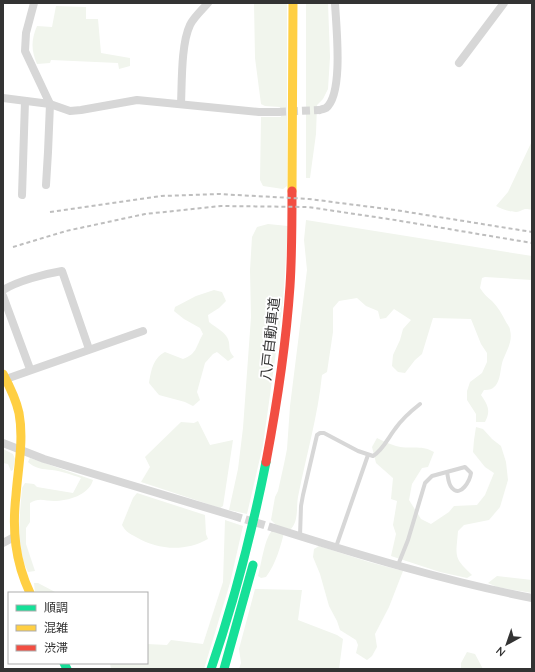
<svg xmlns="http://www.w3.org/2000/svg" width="535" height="672" font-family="Quicksand,'Noto Sans JP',sans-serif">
  <rect width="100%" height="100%" fill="#fff"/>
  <!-- green -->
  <g fill="#f1f5ed">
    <path d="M 254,3 L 287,3 L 287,186 L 283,189 L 263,186 L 260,180 L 261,117 L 281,117 L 280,107 L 265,106 L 261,104 L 255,58 Z"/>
    <path d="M 306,3 L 328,3 L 330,57 L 328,89 L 323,99 L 317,105 L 316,134 L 310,178 L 306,178 Z"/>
    <path d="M 56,6 L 86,7 L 86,19 L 98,19 L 101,53 L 130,58 L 130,66 L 119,69 L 118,63 L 51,60 L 50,63 L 37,64 C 31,50 31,40 37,26 L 52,27 Z"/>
    <path d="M 532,141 L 532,210 C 522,207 524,211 516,212 C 510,212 501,209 496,206 L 508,192 Z"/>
    <path d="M 306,220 L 532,256 L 532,280 L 485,277 L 482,278 L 480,288 C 483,293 487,297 492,301 C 498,307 502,314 506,322 C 507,324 510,327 510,330 C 513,341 507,350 503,360 C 499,371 502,391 484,390 L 481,395 C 488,405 491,411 485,422 L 476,422 L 476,414 L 467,400 L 467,391 L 470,382 L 482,373 L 487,362 L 487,353 L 481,344 L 471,319 L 433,318 L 422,354 L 415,360 L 405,373 L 398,372 L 392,366 L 393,355 L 400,340 L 403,329 L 411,320 L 394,309 L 386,318 L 380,319 L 378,311 L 366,306 L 357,298 L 339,301 L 333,308 L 333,332 L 327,372 L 322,375 C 318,416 306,456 298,497 C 296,508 299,520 291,529 L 285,529 C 281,545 276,564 266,577 L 261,578 L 258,576 C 261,566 265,535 273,530 L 275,524 L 271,520 L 275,497 L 278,491 L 284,464 L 287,449 L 290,406 L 307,270 L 304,240 Z"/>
    <path d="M 268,224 L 288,226 L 283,302 L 263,445 L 247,514 L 229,510 L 238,469 L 243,428 L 251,317 L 250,270 L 252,237 L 257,227 Z"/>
    <path d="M 214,290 L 222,292 L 226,301 L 219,308 L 208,315 L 209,322 C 215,327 225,332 228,339 C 231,347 227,349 234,357 L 228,361 L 217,352 L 213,354 L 205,363 L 197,392 L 200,400 L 193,406 L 185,402 L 159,395 L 149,383 C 151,371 153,358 165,352 L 183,359 C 197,354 196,346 203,334 L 200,328 L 184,319 L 174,311 L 175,307 L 196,296 Z"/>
    <path d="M 198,421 L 210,445 L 233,440 L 223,506 L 220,508 L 141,482 L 150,467 L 145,457 L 181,422 L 194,423 Z"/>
    <path d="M 476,427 L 483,429 L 492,439 L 501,446 L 506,462 L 508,480 L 500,507 L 489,520 L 464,525 L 458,531 C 456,557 453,557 472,575 L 467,578 L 440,572 L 391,556 L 396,534 L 393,525 L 397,501 L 391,499 L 393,478 L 376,463 L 372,447 L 377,438 C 383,441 389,444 396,446 C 409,450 420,444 434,452 L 428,467 L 422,468 L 412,484 L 409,500 L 421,519 L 431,524 L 449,512 L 454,506 L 477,505 L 485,495 L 494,473 L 485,467 L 473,452 L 474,440 Z"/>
    <path d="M 3,449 L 13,454 L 15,459 L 13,470 L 11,471 L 8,464 L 3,463 Z"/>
    <path d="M 30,458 L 93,480 C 89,495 68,501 54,501 C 45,501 39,497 30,503 L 30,522 L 26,528 L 26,544 L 35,571 L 28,572 C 15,547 20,515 22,488 L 25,483 L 34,484 L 37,487 L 73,493 L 81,478 C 73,475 61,471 52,470 C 43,469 35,469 28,462 Z"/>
    <path d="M 137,493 L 205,515 L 206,534 L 208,539 C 185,552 158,550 136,537 C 130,534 125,531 122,525 L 133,498 Z"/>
    <path d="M 225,520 L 243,526 L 230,583 L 204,669 L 111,669 L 110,663 L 147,663 L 147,644 L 167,645 L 171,640 L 203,644 L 223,582 Z"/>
    <path d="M 319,546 L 369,562 L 403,571 L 389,607 L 375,634 L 377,647 L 372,656 L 367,660 L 356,653 L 358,645 L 356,640 L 340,630 L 337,621 L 329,606 L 320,574 L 313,557 L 314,549 Z"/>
    <path d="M 497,576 L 532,580 L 532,593 L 497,587 L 488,583 Z"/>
    <path d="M 34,583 L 38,583 L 57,593 L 35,593 Z"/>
    <path d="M 255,589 L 302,590 L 298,620 L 337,635 L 343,639 L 339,669 L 239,669 L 241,663 L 239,649 Z"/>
    <path d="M 467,652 L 475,654 L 483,669 L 461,669 L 461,663 Z"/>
  </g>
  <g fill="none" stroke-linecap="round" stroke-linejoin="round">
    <!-- street-tunnel -->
    <g stroke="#d6d6d6" stroke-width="8" stroke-dasharray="8 4" stroke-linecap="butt">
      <path d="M 278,112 L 320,110"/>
      <path d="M 234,516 L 274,528"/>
    </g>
    <!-- lane -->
    <g stroke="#d7d7d7" stroke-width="4">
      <path d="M 300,536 L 301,506 L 303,495 L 317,435 L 320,433 L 324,433 L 358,451 L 373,456 C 383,450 388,438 395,429 C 402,419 411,411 420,404"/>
      <path d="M 336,547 L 368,455"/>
      <path d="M 398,565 L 408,540 L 425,483 L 432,476 L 465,467 L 471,473 C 470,480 461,498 452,488 C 448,484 448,476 447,472"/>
    </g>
    <!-- street -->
    <g stroke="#d7d7d7" stroke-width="8">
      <path d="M 34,3 L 26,33 L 25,51 L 50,104 L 48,152 L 46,185"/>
      <path d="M 459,63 L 504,3"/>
      <path d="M 3,98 L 50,104 L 70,111 L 81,110 L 137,100 L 259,112 L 278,112"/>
      <path d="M 181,104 C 182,82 181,44 190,25 C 194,17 202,10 208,3"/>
      <path d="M 320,110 C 322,109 324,109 326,108 C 344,94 336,25 335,3"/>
      <path d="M 22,195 L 25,101"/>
      <path d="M 3,290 C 18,281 44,274 62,271 L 89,349"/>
      <path d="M 3,296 L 30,369"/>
      <path d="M 6,379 L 143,331"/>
      <path d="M 3,443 L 44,459 L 234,516"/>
      <path d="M 274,528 C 359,555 445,581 532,598"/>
      <path d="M 3,543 L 14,537"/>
    </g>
    <!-- fast -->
    <g stroke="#16e098" stroke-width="9">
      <path d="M 64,663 L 67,669"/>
      <path d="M 211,669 C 234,602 252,532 266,462"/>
      <path d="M 224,669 L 253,565"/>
    </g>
    <!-- slow -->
    <g stroke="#ffcf43" stroke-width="9">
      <path d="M 292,191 L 293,3"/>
      <path d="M 3,374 C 10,387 16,399 19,413 C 24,440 18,468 16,495 C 12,530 15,561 30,593"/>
    </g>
    <!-- jam -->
    <path stroke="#f24e42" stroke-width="9" d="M 266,462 C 277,404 286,345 290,286 C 292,255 292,223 292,191"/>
    <!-- rail -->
    <g stroke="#bebebe" stroke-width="2" stroke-dasharray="4 3" stroke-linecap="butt">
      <path d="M 50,212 L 161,196 L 219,194 L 309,199 L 395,210 L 532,232"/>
      <path d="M 13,247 L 66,231 L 145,214 L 221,206 L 308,207 L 395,220 L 532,243"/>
    </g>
  </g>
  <g text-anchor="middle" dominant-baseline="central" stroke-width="4" stroke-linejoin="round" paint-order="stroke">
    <!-- street labels -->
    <g font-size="14" fill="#333" stroke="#fff">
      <text transform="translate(270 339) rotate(-84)">八戸自動車道</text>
    </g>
  </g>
  <!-- border -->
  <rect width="535" height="672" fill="none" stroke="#333333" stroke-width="8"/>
  <!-- legend -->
  <rect x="8" y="592" width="140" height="72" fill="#ffffff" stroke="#adadad"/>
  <rect x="16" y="605" width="20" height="6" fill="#16e098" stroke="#adadad"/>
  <text x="44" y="612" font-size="12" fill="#333333">順調</text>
  <rect x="16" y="625" width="20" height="6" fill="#ffcf43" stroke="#adadad"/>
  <text x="44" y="632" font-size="12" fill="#333333">混雑</text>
  <rect x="16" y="645" width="20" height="6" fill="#f24e42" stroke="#adadad"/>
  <text x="44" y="652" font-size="12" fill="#333333">渋滞</text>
  <!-- north arrow -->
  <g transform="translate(507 644) rotate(220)" stroke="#ffffff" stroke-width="3" paint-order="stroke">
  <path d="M0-3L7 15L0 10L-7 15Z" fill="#333333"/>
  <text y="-6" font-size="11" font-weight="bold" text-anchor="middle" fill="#333333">N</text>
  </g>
</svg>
